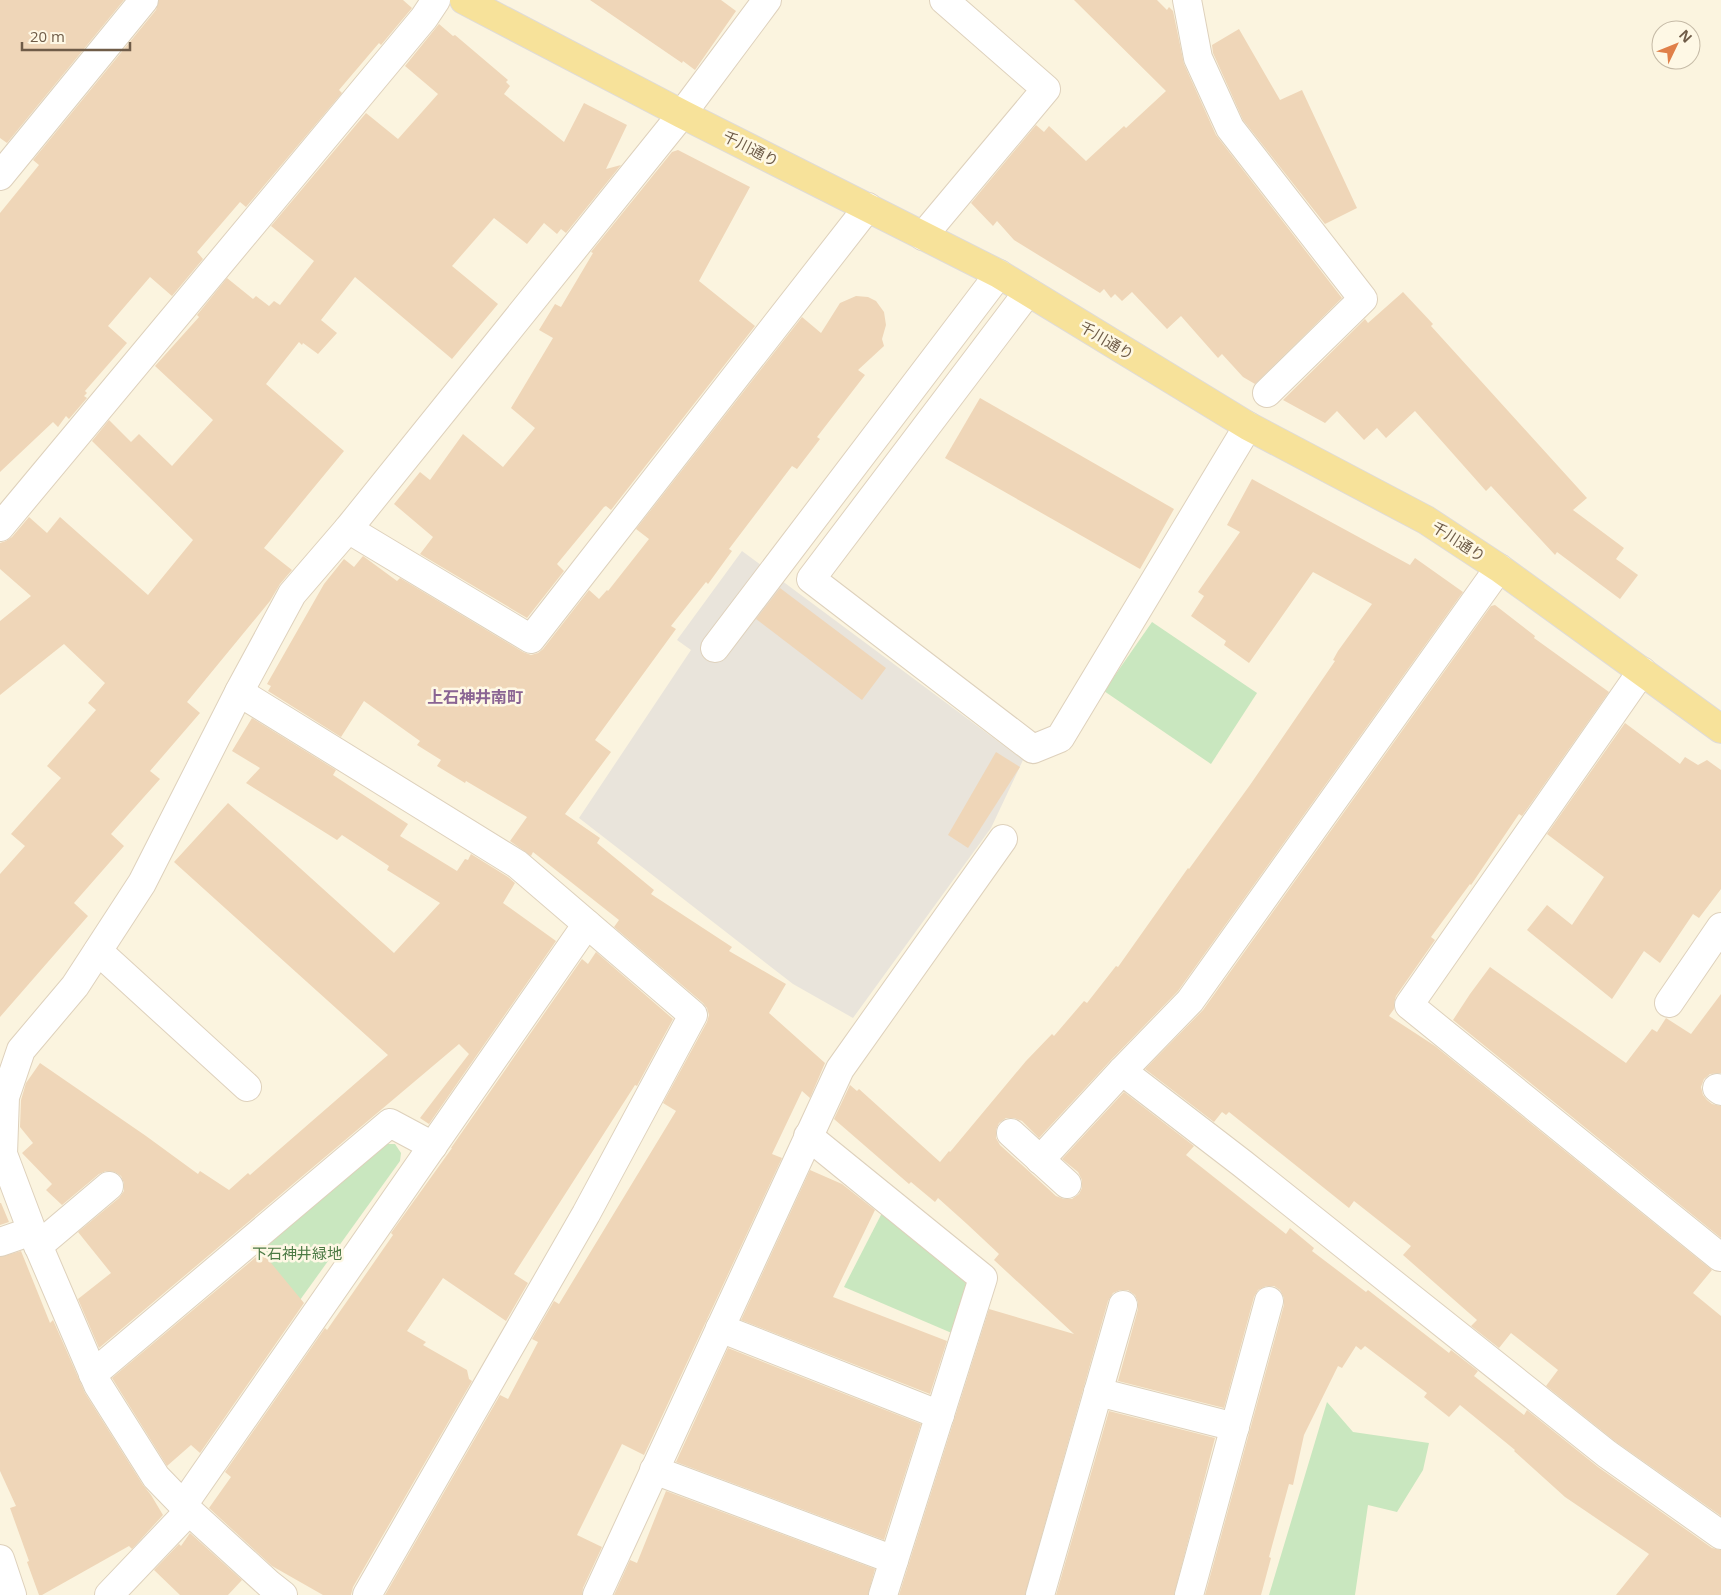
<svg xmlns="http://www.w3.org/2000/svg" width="1721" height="1595" font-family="'Open Sans','Noto Sans JP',sans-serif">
  <rect width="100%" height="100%" fill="#fbf4df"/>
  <!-- industrial -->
  <path fill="#e9e4db" d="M 742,551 L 1023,760 L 991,828 L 853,1018 L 793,984 L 579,818 L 691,650 L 677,640 Z"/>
  <!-- green -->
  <g fill="#c9e7bf">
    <path d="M 1152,622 L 1257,693 L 1211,764 L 1104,691 Z"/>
    <path d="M 384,1144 L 395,1144 L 401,1153 L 400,1161 L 300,1300 L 256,1250 Z"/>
    <path d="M 883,1211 L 972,1281 L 954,1334 L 844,1287 Z"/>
    <path d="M 1327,1402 L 1353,1432 L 1429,1443 L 1423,1470 L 1397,1512 L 1368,1505 L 1355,1595 L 1269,1595 Z"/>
  </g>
  <!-- building -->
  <g fill="#efd6b8">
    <path d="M 0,0 L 124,0 L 7,143 L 0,138 Z"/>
    <path d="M 159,0 L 403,0 L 412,8 L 381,45 L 379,43 L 339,90 L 342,93 L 246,207 L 240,202 L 197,252 L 203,259 L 172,296 L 150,277 L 108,326 L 127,343 L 85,391 L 87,393 L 84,396 L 87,398 L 69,419 L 66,416 L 58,427 L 53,422 L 0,472 L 0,213 L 39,165 L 33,160 L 156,10 Z"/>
    <path d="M 590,0 L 721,0 L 736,11 L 695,70 L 683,61 L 682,63 Z"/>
    <path d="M 1074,0 L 1157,0 L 1167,10 L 1169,7 L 1173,11 L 1184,64 L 1216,135 L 1342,298 L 1255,384 L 1243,377 L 1222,354 L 1218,358 L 1181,316 L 1167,329 L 1132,292 L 1122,301 L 1115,294 L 1111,298 L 1104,289 L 1100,293 L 1014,240 L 997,221 L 993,226 L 971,203 L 1036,125 L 1044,132 L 1049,126 L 1086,161 L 1124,126 L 1126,128 L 1166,91 Z"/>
    <path d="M 439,24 L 453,36 L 455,35 L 508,80 L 506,82 L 510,86 L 504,94 L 564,142 L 584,103 L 627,125 L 606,169 L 621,165 L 566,233 L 561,229 L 557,234 L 544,223 L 527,244 L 494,218 L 452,266 L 498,304 L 452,359 L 355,277 L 321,320 L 337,333 L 318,354 L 303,343 L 302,345 L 299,342 L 266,384 L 344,451 L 264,548 L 292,570 L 280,584 L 270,601 L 187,702 L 200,713 L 150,771 L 160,779 L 111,834 L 124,846 L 74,903 L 88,916 L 0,1017 L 0,874 L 25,846 L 11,834 L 61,778 L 47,766 L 96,710 L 88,703 L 105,683 L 64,644 L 0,695 L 0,621 L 31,596 L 0,569 L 0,543 L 6,541 L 12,537 L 29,517 L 47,533 L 60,517 L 148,595 L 193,540 L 92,441 L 109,420 L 131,442 L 139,434 L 172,466 L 213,420 L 155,366 L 199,317 L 197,315 L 227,278 L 253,299 L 256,296 L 269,306 L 274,301 L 280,305 L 314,261 L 271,226 L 366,113 L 398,139 L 438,94 L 405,66 Z"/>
    <path d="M 1239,29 L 1280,100 L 1302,90 L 1357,208 L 1325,224 L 1243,120 L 1213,53 L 1212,45 Z"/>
    <path d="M 678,150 L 750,187 L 699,281 L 755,326 L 611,510 L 606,506 L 604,507 L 557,564 L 564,571 L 527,618 L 420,554 L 433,537 L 394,504 L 420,472 L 430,480 L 463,434 L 503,467 L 535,428 L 511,408 L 553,338 L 539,330 L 555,304 L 561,307 L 593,253 L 591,252 L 672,152 Z"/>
    <path d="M 1403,292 L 1433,324 L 1431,326 L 1587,498 L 1573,510 L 1624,548 L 1616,559 L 1638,575 L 1620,599 L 1557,552 L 1555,555 L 1491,486 L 1486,491 L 1415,411 L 1386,438 L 1377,428 L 1364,440 L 1337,411 L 1325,423 L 1283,400 L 1365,319 L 1368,323 Z"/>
    <path d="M 856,296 L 868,297 L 876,301 L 884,312 L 886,325 L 882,339 L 884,346 L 858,370 L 865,375 L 817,437 L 820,439 L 797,469 L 792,466 L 729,549 L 732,551 L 708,584 L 706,582 L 671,626 L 676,629 L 595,740 L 611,752 L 565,814 L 600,838 L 597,843 L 654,890 L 651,894 L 732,947 L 729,951 L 786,984 L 769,1013 L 825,1063 L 810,1098 L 802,1091 L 772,1154 L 782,1158 L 644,1455 L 622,1444 L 577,1535 L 602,1547 L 583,1588 L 582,1595 L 385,1595 L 500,1395 L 508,1399 L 538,1342 L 532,1339 L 554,1301 L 559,1304 L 676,1111 L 663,1103 L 707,1022 L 709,1015 L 707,1008 L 703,1003 L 614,927 L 619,920 L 533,852 L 531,856 L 510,841 L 527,817 L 466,781 L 465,783 L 437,766 L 441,760 L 417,745 L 420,741 L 364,701 L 341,737 L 268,691 L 271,686 L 267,684 L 324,584 L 344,559 L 354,567 L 363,556 L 397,581 L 400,578 L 523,652 L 531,655 L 538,653 L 543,649 L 589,590 L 599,599 L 607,590 L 608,591 L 649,539 L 636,529 L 802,317 L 821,333 L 840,303 Z"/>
    <path d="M 980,398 L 1174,509 L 1140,569 L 945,458 Z"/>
    <path d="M 1252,479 L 1410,565 L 1415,558 L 1463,592 L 1178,991 L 1111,1060 L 1039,1138 L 1022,1121 L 1014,1118 L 1006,1118 L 999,1123 L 996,1130 L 996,1138 L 1000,1145 L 1056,1196 L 1064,1199 L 1072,1199 L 1079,1194 L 1082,1188 L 1082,1180 L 1078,1172 L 1062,1159 L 1124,1092 L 1194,1146 L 1186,1155 L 1286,1234 L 1290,1228 L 1314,1248 L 1312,1251 L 1366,1292 L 1368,1290 L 1449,1353 L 1451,1350 L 1478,1371 L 1474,1376 L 1524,1415 L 1527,1410 L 1598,1467 L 1712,1548 L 1721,1550 L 1721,1595 L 1616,1595 L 1649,1554 L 1565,1497 L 1514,1451 L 1515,1450 L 1460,1405 L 1449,1417 L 1424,1397 L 1427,1393 L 1365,1346 L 1361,1350 L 1356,1346 L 1342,1368 L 1338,1366 L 1304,1435 L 1293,1485 L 1289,1484 L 1269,1557 L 1271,1558 L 1261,1595 L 1205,1595 L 1284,1305 L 1284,1298 L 1280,1290 L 1274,1286 L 1266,1286 L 1258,1290 L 1254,1297 L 1224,1408 L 1118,1381 L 1138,1309 L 1138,1302 L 1135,1295 L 1128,1290 L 1120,1290 L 1113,1293 L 1108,1301 L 1025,1595 L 899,1595 L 989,1309 L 1074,1334 L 994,1260 L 999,1254 L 967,1224 L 938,1198 L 935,1202 L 911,1182 L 909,1184 L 834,1119 L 850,1085 L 857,1091 L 859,1089 L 940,1162 L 949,1151 L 950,1152 L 1026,1061 L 1052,1034 L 1054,1036 L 1084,1001 L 1087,1003 L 1116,966 L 1118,967 L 1188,868 L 1189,869 L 1250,785 L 1335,661 L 1333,660 L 1338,651 L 1372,604 L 1313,572 L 1249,663 L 1224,645 L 1226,641 L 1191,616 L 1204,596 L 1198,592 L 1240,532 L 1227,525 Z"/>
    <path d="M 780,588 L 886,668 L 862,700 L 756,619 Z"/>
    <path d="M 1495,605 L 1535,636 L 1534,638 L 1609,692 L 1522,816 L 1519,814 L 1471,885 L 1470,884 L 1431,937 L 1435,940 L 1396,996 L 1394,1003 L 1394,1009 L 1389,1016 L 1435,1046 L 1712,1270 L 1693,1293 L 1721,1316 L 1721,1516 L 1616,1442 L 1546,1386 L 1558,1370 L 1511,1333 L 1499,1348 L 1471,1326 L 1477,1320 L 1403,1255 L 1411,1246 L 1354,1201 L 1349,1208 L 1229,1112 L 1226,1115 L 1222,1112 L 1214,1122 L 1145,1069 L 1203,1010 L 1491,606 Z"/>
    <path d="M 252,718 L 336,770 L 333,775 L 408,824 L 400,836 L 457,871 L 465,859 L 468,860 L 471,854 L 508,877 L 515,883 L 503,903 L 556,941 L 429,1124 L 420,1118 L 469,1054 L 459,1044 L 99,1348 L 78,1299 L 111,1273 L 78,1232 L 119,1198 L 124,1191 L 124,1183 L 121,1176 L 115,1172 L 106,1171 L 99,1174 L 62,1205 L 46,1190 L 52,1184 L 22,1153 L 33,1143 L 20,1127 L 21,1100 L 26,1083 L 40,1063 L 146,1136 L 198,1174 L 200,1171 L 229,1190 L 248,1173 L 250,1175 L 388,1055 L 174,862 L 228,803 L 394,953 L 440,903 L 387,870 L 389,866 L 342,835 L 337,840 L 246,783 L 260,768 L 232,751 Z"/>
    <path d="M 1625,723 L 1680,764 L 1685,757 L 1698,765 L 1707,760 L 1721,770 L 1721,889 L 1699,918 L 1693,914 L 1660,963 L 1644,951 L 1612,999 L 1527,930 L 1547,905 L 1572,925 L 1604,877 L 1547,834 Z"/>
    <path d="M 996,752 L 1020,767 L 968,848 L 948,835 Z"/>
    <path d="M 596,952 L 673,1019 L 637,1086 L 635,1085 L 514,1274 L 528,1283 L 506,1321 L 443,1278 L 407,1331 L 426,1342 L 423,1345 L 467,1370 L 469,1379 L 472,1381 L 353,1587 L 351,1595 L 323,1595 L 272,1566 L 209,1508 L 231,1477 L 225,1472 L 325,1328 L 327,1330 L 393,1235 L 391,1233 L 452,1148 L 451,1148 L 582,959 L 588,964 Z"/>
    <path d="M 1490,967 L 1626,1063 L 1652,1029 L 1657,1032 L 1666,1018 L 1691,1034 L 1721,994 L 1721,1073 L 1710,1074 L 1704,1079 L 1701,1087 L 1703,1095 L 1707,1100 L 1712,1104 L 1721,1106 L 1721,1238 L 1453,1020 L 1470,994 Z"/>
    <path d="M 810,1170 L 842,1184 L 875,1210 L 833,1297 L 947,1341 L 930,1394 L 741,1320 Z"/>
    <path d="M 0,1203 L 1,1203 L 9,1222 L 0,1225 Z"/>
    <path d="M 21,1251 L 50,1323 L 53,1320 L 85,1393 L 143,1485 L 151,1495 L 163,1515 L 132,1549 L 129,1546 L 42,1595 L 39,1595 L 27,1562 L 29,1561 L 10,1508 L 16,1506 L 0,1471 L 0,1257 Z"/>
    <path d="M 262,1252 L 304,1303 L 200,1453 L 191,1445 L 167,1466 L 112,1378 Z"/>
    <path d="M 728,1348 L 921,1424 L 884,1540 L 676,1462 Z"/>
    <path d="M 1109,1411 L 1215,1438 L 1174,1595 L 1056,1595 Z"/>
    <path d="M 666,1491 L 875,1569 L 868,1595 L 614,1595 L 630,1560 L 637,1563 Z"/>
    <path d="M 190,1533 L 242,1580 L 228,1595 L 180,1595 L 154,1570 L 179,1544 L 181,1546 Z"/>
  </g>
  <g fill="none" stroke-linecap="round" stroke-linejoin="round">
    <!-- minor casing -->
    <g stroke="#ded1bc" stroke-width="30">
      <g id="minor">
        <path d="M 1187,0 L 1198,58 L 1230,128 L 1363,299 L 1267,393"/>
        <path d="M 0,176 L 144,0"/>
        <path d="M 923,236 L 1046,89 L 944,0"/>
        <path d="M 1028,292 L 811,579 L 1033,749 L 1060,738 L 1248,426"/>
        <path d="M 0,527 L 424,18 L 436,0"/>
        <path d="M 348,529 L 531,639 L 868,207"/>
        <path d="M 715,648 L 999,274"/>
        <path d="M 1642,671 L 1409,1005 L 1720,1257"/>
        <path d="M 239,692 L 517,864 L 693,1015 L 586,1214 L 367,1595"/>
        <path d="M 98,951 L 247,1087"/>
        <path d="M 1669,1003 L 1721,927"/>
        <path d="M 1122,1071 L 1243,1164 L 1607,1454 L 1721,1535"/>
        <path d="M 1717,1088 L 1721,1091"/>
        <path d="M 1011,1133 L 1067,1184"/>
        <path d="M 808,1136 L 983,1278 L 883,1595"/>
        <path d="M 1040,1160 L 1122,1071 L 1190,1001 L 1499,568"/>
        <path d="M 0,1242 L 32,1231"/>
        <path d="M 38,1246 L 109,1186"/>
        <path d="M 720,1328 L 940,1415"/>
        <path d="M 93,1374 L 390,1123 L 433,1146"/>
        <path d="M 1098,1392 L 1235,1427"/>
        <path d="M 654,1470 L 894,1560"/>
        <path d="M 183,1505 L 587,924"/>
        <path d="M 0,1559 L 12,1595"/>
        <path d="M 109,1595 L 189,1511"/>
        <path d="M 283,1595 L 269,1584 L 189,1511 L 156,1477 L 98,1385 L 32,1231 L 3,1154 L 5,1097 L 21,1050 L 75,986 L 142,883 L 239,692 L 292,594 L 348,529 L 682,114 L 767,0"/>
        <path d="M 597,1595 L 840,1069 L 1003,839"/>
        <path d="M 1040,1595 L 1123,1305"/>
        <path d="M 1189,1595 L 1269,1301"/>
      </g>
    </g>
    <!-- major casing -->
    <g stroke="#dfdbd7" stroke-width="30">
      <path id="major" d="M 464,0 L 682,114 L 999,274 L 1248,426 L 1426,520 L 1499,568 L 1721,729"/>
    </g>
    <!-- minor -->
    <use href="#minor" stroke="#fff" stroke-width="28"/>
    <!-- major -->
    <use href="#major" stroke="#f7e29a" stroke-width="28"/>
  </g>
  <g text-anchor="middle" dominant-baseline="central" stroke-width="5" stroke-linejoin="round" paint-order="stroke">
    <!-- street labels -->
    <g font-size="15" fill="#6f5c48" stroke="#fef8e5">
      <text transform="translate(751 148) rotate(27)">千川通り</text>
      <text transform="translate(1107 340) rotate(31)">千川通り</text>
      <text transform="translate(1459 541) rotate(33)">千川通り</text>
    </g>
    <!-- park labels -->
    <g font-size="15" fill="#4c7a44" stroke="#fef8e5">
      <text x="297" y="1253">下石神井緑地</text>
    </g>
    <!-- neighbourhood labels -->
    <g font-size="16" font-weight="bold" fill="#8a6493" stroke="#fef8e5">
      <text x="475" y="697">上石神井南町</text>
    </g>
  </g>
  <!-- north arrow -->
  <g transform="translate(1676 45) rotate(47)"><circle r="24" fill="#fef8e5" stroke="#c5baa6"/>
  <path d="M0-4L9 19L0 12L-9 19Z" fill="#e08049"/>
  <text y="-8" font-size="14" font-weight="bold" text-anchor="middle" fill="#6f5c48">N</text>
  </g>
  <!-- scale -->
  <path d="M22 42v8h108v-8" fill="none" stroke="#6f5c48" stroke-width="2.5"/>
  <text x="30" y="42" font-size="15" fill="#6f5c48" stroke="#fef8e5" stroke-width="4" paint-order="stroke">20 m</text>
</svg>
